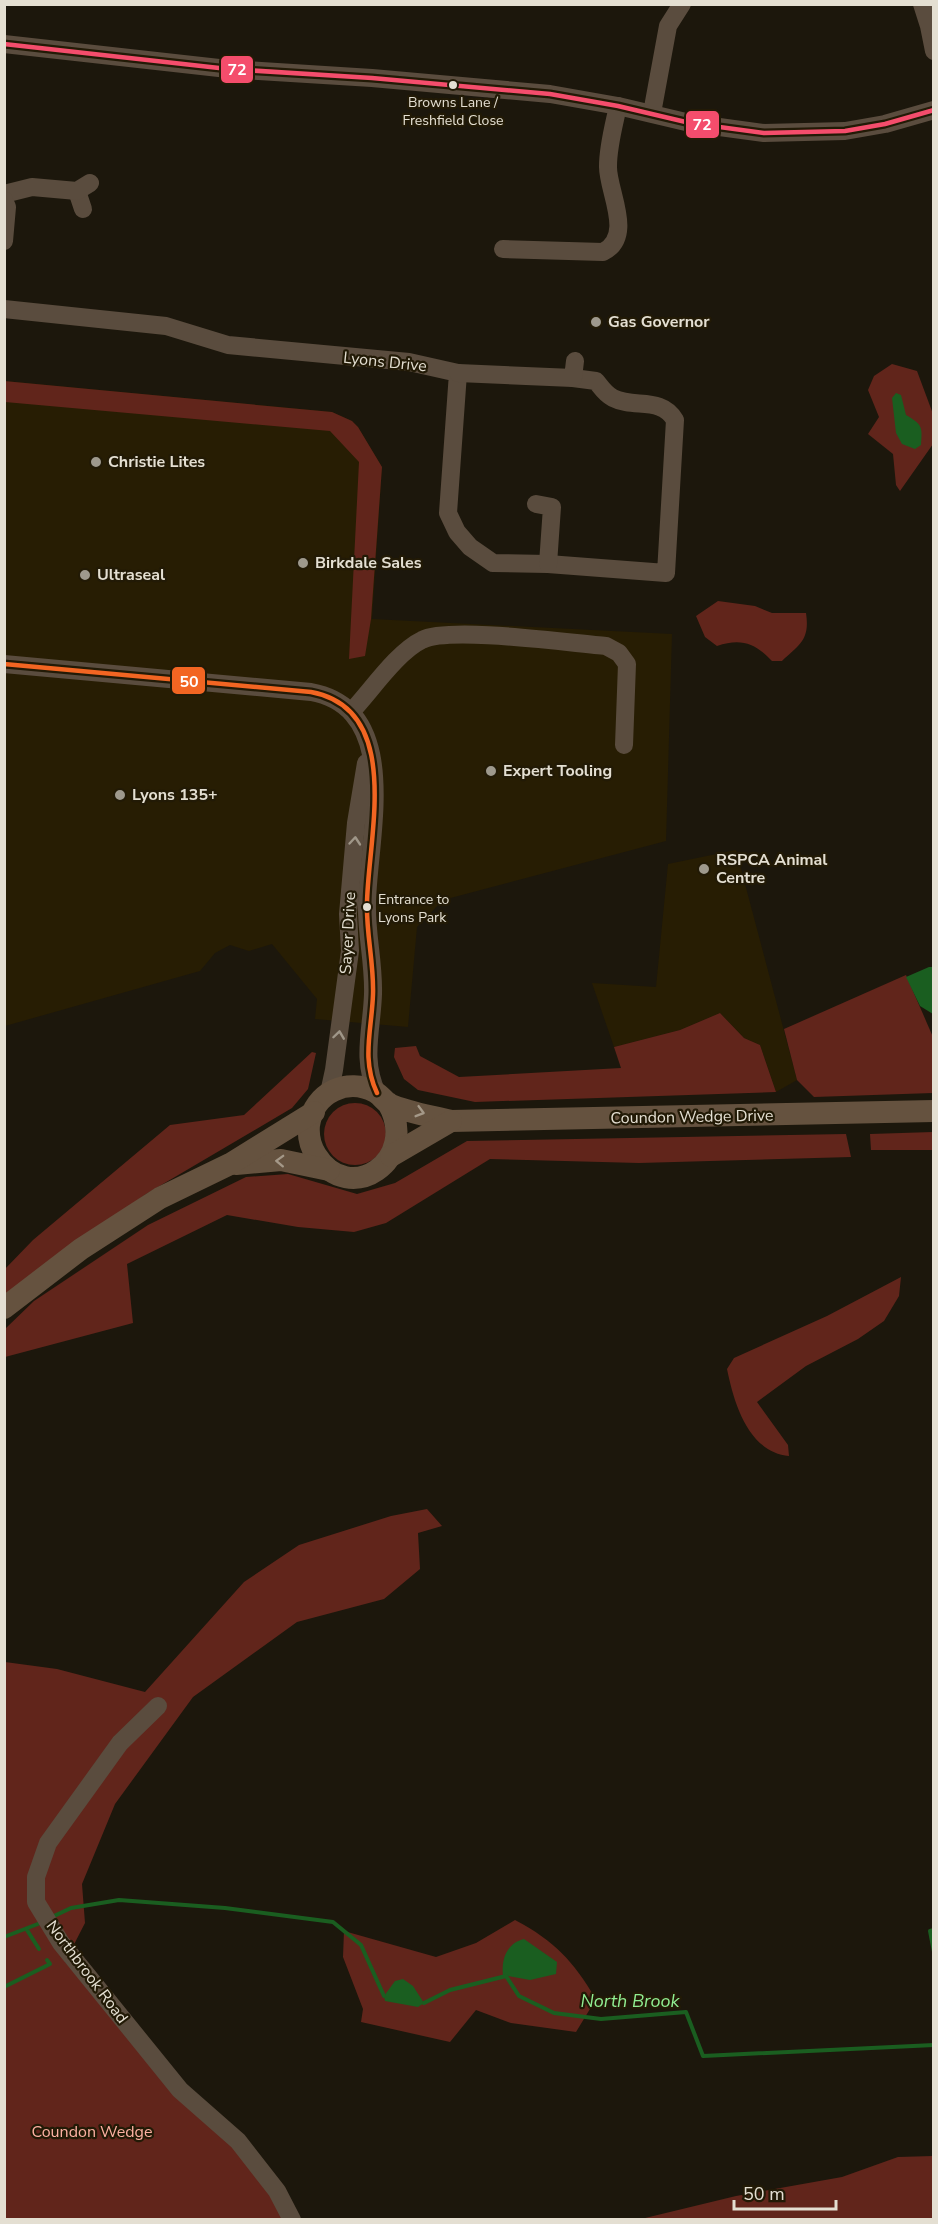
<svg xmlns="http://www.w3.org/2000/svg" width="938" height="2224" font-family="'Nunito Sans',sans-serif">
  <rect width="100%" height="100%" fill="#1c170c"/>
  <!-- built -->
  <g fill="#271d03">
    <path d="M 5,381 L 332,412 L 352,421 L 358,427 L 382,467 L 372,619 L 672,634 L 666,841 L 443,900 L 417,927 L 408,1027 L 315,1019 L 317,999 L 272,944 L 249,951 L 230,945 L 215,953 L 200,971 L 5,1026 Z"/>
    <path d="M 736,850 L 797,1080 L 776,1092 L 760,1045 L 744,1038 L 720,1013 L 680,1030 L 614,1047 L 592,983 L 656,987 L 668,864 Z"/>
  </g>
  <!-- green -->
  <g fill="#61251b">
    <path d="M 892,364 L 917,371 L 933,414 L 933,444 L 900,491 L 896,485 L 893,454 L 868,434 L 879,417 L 868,390 L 874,376 Z"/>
    <path d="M 4,381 L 332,412 L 352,421 L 358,427 L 382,467 L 371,619 L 365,656 L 349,659 L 359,462 L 330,431 L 5,402 Z"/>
    <path d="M 718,601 L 755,606 L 772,613 L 806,613 C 810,640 800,644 782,661 L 772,661 C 755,643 741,638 717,646 L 705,637 L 696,616 Z"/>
    <path d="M 906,975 L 933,1037 L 933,1093 L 814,1097 L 797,1080 L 784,1029 Z"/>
    <path d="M 720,1013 L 744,1038 L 760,1045 L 776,1092 L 475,1102 L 418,1090 L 404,1079 L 394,1057 L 395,1048 L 416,1046 L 420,1056 L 459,1077 L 621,1068 L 614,1047 L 680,1030 Z"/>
    <path d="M 312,1052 L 316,1053 L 308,1089 L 292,1108 L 146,1194 L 5,1297 L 4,1270 L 33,1240 L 170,1125 L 244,1115 Z"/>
    <circle cx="355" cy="1134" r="31"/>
    <path d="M 933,1132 L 933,1150 L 871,1150 L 870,1134 Z"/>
    <path d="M 846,1134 L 851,1157 L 639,1163 L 490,1159 L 386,1223 L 354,1232 L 298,1227 L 227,1215 L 127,1264 L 133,1323 L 5,1357 L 5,1329 L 34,1301 L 148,1225 L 246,1177 L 288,1174 L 357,1194 L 395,1183 L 467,1141 Z"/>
    <path d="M 901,1277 L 899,1296 L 884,1321 L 858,1339 L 806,1366 L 757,1402 L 788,1445 L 789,1456 C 748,1452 734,1403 727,1369 L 734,1358 L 827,1316 Z"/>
    <path d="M 427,1509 L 442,1526 L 418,1533 L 420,1569 L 384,1599 L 297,1622 L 193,1697 L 115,1804 L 82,1884 L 85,1923 L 65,1962 L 234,2147 L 271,2196 L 284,2219 L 5,2220 L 5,1662 L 57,1669 L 145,1692 L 244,1582 L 299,1545 L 391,1516 Z"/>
    <path d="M 515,1920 C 556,1942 572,1960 596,1999 L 576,2032 L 511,2023 L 476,2010 L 450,2042 L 361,2022 L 363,2009 L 343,1957 L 344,1931 L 436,1957 L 476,1943 Z"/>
    <path d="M 933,2156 L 933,2219 L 641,2219 L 736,2196 L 842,2177 L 898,2157 Z"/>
  </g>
  <!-- water -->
  <g fill="#1a5e20">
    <path d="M 896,393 L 901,395 L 906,415 C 921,424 923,425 921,445 L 915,449 L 902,444 L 896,433 L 892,398 Z"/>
    <path d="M 929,967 L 933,967 L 933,1014 L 920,1006 L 906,977 Z"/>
    <path d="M 524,1939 L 557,1962 L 556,1974 L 530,1980 L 503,1975 C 501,1959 507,1943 524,1939 Z"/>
    <path d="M 403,1979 L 413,1986 L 424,2003 L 418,2007 L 385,2001 L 384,1996 L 395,1981 Z"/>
  </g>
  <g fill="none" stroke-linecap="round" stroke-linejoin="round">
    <!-- stream -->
    <g stroke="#1a5e20" stroke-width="4">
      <path d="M 52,1917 L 71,1908 L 119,1900 L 225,1908 L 333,1922 L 361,1945 L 384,1996"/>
      <path d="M 27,1930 L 39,1949"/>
      <path d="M 934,1930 L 930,1931 L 934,1952"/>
      <path d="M 4,1937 L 43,1922"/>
      <path d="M 4,1987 L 50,1964 L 47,1960"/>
      <path d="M 424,2003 L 450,1990 L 506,1976 L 519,1996 L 554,2013 L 601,2019 L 686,2012 L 703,2056 L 934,2045"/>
    </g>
    <!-- minor -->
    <g stroke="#5a4c3e" stroke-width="18">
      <path d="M 922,4 L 929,26 L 934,51"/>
      <path d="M 4,44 L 228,69 L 372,78 L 550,94 L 618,106 L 690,123 L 764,133 L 845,131 L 885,124 L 934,110"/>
      <path d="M 652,113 L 668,26 L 682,4"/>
      <path d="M 77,191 L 83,209"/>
      <path d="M 4,194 L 32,187 L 77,191 L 90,183"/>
      <path d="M 4,200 L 7,207 L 4,241"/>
      <path d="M 503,249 L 603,252 C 635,236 607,190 608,166 C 608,146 614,125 618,106"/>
      <path d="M 4,309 L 166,326 L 228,345 L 409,362 L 458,373 L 448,513 L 457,532 L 470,547 L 493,563 L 548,564 L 666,573 L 675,420 C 661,396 634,409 613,398 C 605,394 601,387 596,381 L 573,378"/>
      <path d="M 458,373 L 573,378 L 575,361"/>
      <path d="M 536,504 L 552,507 L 548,564"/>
      <path d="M 4,664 L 311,692 C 404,709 368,837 367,903 C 366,933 374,963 373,994 C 372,1029 361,1059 377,1093"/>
      <path d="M 351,712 C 371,691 397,652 422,640 C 449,626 569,643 606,646 L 619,653 L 627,664 L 624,745"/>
      <path d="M 329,1093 L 334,1070 L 350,951 L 348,914 L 356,823 L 366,763"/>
      <path d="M 158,1706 L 120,1743 L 48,1843 L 36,1877 L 36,1902 L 61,1943 L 180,2090 L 238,2141 L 277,2191 L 292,2220"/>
    </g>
    <!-- major -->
    <g stroke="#65523f" stroke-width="22">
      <path d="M 388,1103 C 421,1160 349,1208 316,1155 C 310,1146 308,1136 309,1125 C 314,1092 348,1077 375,1092 C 381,1095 384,1101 389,1104 C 408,1113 432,1116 451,1121 L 934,1111"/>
      <path d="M 391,1156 L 451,1121"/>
      <path d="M 236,1164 L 281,1160 L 329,1170"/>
      <path d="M 4,1308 L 81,1249 L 160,1198 L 230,1164 L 314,1112"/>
    </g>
    <!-- bus-1 casing -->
    <g stroke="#221a06" stroke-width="9">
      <path id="bus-1" d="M 4,44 L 228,69 L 372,78 L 550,94 L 618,106 L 690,123 L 764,133 L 845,131 L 885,124 L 934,110"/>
    </g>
    <!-- bus-2 casing -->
    <g stroke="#221a06" stroke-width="9">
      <path id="bus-2" d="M 4,664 L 311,692 C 404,709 368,837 367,903 C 366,933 374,963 373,994 C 372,1029 361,1059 377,1093"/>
    </g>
    <!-- bus-1 -->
    <use href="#bus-1" stroke="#f44d6c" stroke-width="4.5"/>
    <!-- bus-2 -->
    <use href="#bus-2" stroke="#f26522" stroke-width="4.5"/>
  </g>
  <!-- one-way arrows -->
  <defs><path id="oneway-chevron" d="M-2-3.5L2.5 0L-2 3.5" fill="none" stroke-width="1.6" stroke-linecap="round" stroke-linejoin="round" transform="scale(1.5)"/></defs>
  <g stroke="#9f9688">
    <use href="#oneway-chevron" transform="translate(355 841) rotate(-85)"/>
    <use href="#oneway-chevron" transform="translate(339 1035) rotate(-82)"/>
  </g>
  <g stroke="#a49888">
    <use href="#oneway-chevron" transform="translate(420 1112) rotate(16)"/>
    <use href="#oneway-chevron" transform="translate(280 1161) rotate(-178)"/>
  </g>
  <!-- markers -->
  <g fill="#e4dfd2" stroke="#221a06" stroke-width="2">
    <circle cx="453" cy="85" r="5"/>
    <circle cx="367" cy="907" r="5"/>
  </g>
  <g fill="#9e998d" stroke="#221a06" stroke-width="2">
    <circle cx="596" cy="322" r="6"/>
    <circle cx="96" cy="462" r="6"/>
    <circle cx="303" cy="563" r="6"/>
    <circle cx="85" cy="575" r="6"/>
    <circle cx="491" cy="771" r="6"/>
    <circle cx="120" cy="795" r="6"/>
    <circle cx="704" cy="869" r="6"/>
  </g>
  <g text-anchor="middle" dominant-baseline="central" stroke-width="4.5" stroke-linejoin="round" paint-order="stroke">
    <!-- bus labels -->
    <g font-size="14" fill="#e4dfd2" stroke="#221a06">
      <text x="453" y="102">Browns Lane /<tspan x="453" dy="18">Freshfield Close</tspan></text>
      <text x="378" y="899" text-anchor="start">Entrance to<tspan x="378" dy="18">Lyons Park</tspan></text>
    </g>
    <!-- poi labels -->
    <g font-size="16" font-weight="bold" fill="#e4dfd2" stroke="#221a06" text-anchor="start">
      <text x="608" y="322">Gas Governor</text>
      <text x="108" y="462">Christie Lites</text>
      <text x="315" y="563">Birkdale Sales</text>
      <text x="97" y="575">Ultraseal</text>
      <text x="503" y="771">Expert Tooling</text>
      <text x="132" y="795">Lyons 135+</text>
      <text x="716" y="860">RSPCA Animal<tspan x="716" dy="18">Centre</tspan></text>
    </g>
    <!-- street labels -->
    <g font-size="16" fill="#e4dfd2" stroke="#221a06">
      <text transform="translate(385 362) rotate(6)">Lyons Drive</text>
      <text transform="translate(348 933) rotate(-87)">Sayer Drive</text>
      <text transform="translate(692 1117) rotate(-1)">Coundon Wedge Drive</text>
      <text transform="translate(87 1972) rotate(53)">Northbrook Road</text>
    </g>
    <!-- park labels -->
    <g font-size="16" fill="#fdb1a2" stroke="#221a06">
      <text x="92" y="2132">Coundon Wedge</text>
    </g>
    <!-- water labels -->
    <g font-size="18" font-style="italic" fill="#90ee92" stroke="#221a06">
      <text x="630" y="2001">North Brook</text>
    </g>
  </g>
  <g stroke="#221a06" stroke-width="2">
    <rect x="220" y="55" width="34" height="29" rx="6" fill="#f44d6c"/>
    <rect x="685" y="110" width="35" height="29" rx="6" fill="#f44d6c"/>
    <rect x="171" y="666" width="35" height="29" rx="6" fill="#f26522"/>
  </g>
  <g font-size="16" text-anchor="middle" font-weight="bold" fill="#fff">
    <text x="237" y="75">72</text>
    <text x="702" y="130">72</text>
    <text x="189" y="687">50</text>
  </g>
  <!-- border -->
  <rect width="938" height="2224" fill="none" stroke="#e4dfd2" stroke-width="12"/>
  <!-- scale -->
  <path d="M734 2200v9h102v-9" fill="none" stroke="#e4dfd2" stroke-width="3"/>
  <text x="743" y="2200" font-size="18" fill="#e4dfd2" stroke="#221a06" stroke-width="4.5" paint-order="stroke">50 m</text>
</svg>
